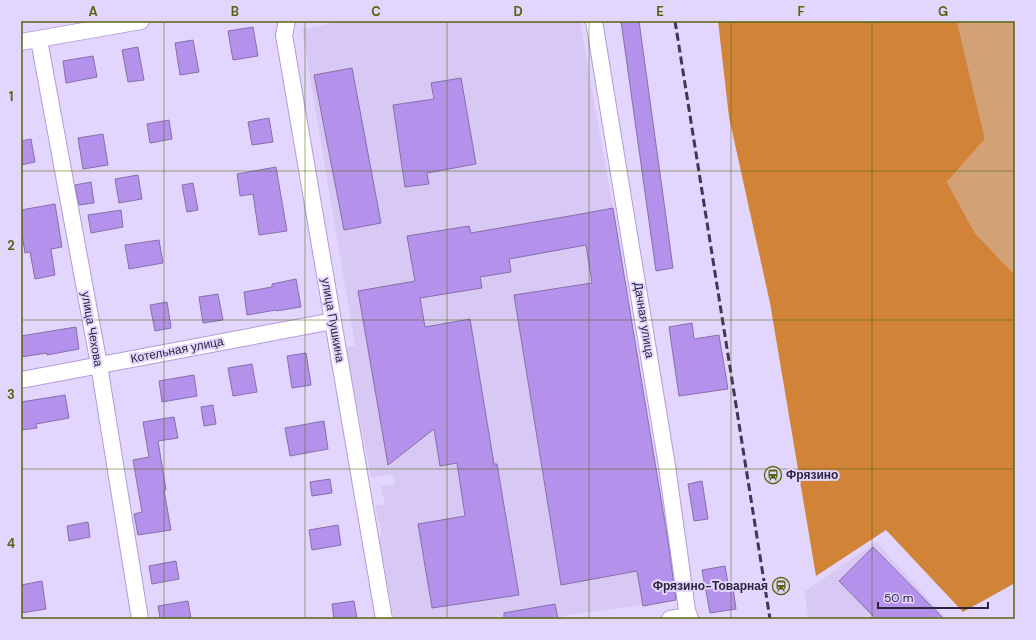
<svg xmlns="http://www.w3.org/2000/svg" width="1036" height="640" font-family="'DM Sans',sans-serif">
  <rect width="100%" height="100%" fill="#e3d6fe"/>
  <!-- built -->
  <g fill="#d7c8f4">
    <path d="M 341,21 L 580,21 L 613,208 L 678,600 L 569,615 L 556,619 L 394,619 L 379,538 L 382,535 L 375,506 L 385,504 L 381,487 L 395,484 L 393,474 L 371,478 L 346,348 L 355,345 L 302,30 Z"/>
    <path d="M 876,542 L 947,619 L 809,619 L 804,592 Z"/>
  </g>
  <!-- green -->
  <path fill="#d3a176" d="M 957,21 L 1015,21 L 1015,275 L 975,233 L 947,182 L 985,139 Z"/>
  <!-- forest -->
  <path fill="#d18338" d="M 718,21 L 957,21 L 985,139 L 947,182 L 975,233 L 1015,275 L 1015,583 L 963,612 L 886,530 L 816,576 L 770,303 L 729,117 Z"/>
  <!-- building -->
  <g fill="#b491ea" stroke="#866fac">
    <path d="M 621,21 L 639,21 L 673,268 L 656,271 Z"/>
    <path d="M 253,27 L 258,56 L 233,60 L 228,31 Z"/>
    <path d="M 193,40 L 199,72 L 180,75 L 175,43 Z"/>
    <path d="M 138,47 L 144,80 L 128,82 L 122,50 Z"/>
    <path d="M 93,56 L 97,77 L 66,83 L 63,61 Z"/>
    <path d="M 352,68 L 381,223 L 344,230 L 314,75 Z"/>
    <path d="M 461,78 L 476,164 L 427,173 L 429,184 L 405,187 L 393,105 L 434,99 L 431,83 Z"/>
    <path d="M 269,118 L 273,142 L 252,145 L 248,122 Z"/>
    <path d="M 169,120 L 172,139 L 150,143 L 147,124 Z"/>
    <path d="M 103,134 L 108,165 L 83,169 L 78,138 Z"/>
    <path d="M 31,139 L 35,162 L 21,165 L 21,141 Z"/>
    <path d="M 276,167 L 287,231 L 259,235 L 253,194 L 240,196 L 237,174 Z"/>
    <path d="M 138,175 L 142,199 L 119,203 L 115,179 Z"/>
    <path d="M 91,182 L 94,203 L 79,205 L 75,185 Z"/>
    <path d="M 193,183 L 198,210 L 187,212 L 182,185 Z"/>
    <path d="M 55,204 L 62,247 L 51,249 L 55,275 L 35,279 L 30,252 L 25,253 L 21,227 L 21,210 Z"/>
    <path d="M 613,208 L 668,541 L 676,600 L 643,606 L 637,571 L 561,585 L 514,295 L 592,283 L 586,245 L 509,259 L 511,272 L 480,277 L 482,288 L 420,298 L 425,327 L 470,319 L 494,464 L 497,464 L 519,595 L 432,608 L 418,524 L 465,516 L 457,463 L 440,466 L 434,429 L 388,465 L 358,291 L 415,281 L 407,236 L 469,226 L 471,233 L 581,214 Z"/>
    <path d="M 121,210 L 123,227 L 91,233 L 88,215 Z"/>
    <path d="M 159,240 L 163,263 L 129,269 L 125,245 Z"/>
    <path d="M 296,279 L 301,307 L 276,311 L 276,310 L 247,315 L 244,292 L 272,287 L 272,284 Z"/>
    <path d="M 218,294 L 223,320 L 203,323 L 199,297 Z"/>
    <path d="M 167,302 L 171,328 L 155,331 L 150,305 Z"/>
    <path d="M 692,323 L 694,339 L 719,335 L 728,389 L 679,396 L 669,327 Z"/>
    <path d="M 76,327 L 79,349 L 47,355 L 47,353 L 21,357 L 21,336 Z"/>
    <path d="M 306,353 L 311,385 L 292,388 L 287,356 Z"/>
    <path d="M 252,364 L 257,392 L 233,396 L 228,368 Z"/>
    <path d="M 194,375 L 197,396 L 162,402 L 159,381 Z"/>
    <path d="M 65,395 L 69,418 L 36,424 L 37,428 L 21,430 L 21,402 Z"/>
    <path d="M 213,405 L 216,424 L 204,426 L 201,407 Z"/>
    <path d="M 174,417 L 178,438 L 158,441 L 166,490 L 164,490 L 171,530 L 138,535 L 134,514 L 142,512 L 133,460 L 149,457 L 143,422 Z"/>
    <path d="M 324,421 L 328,449 L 290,456 L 285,428 Z"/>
    <path d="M 330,479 L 332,493 L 312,496 L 310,482 Z"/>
    <path d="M 702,481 L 708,519 L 694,521 L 688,484 Z"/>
    <path d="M 88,522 L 90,537 L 69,541 L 67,526 Z"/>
    <path d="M 338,525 L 341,545 L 312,550 L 309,530 Z"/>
    <path d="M 873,547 L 944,619 L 876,619 L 839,581 Z"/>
    <path d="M 176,561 L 179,579 L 152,584 L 149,566 Z"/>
    <path d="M 725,566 L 729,589 L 733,588 L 736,609 L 710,613 L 702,570 Z"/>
    <path d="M 42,581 L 46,609 L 21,613 L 21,585 Z"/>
    <path d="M 188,601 L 191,619 L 160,619 L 158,606 Z"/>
    <path d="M 354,601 L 357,619 L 334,619 L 332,604 Z"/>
    <path d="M 555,604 L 558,619 L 504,619 L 504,613 Z"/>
  </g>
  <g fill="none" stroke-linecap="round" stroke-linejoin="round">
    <!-- minor casing -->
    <g stroke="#b29bdb" stroke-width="18">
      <g id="minor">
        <path d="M 287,21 L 284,35 L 384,619"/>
        <path d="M 594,21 L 667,466 L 687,610 L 690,619"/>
        <path d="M 39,40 L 99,365 L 140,619"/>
        <path d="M 21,42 L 141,21"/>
        <path d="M 21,380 L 333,321"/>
        <path d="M 670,619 L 689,616"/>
      </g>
    </g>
    <!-- minor -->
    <use href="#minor" stroke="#fff" stroke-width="16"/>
    <!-- rail -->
    <path stroke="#413752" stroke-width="3" stroke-dasharray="8 4" stroke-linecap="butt" d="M 675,21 L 770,619"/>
  </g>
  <!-- grid -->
  <path fill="none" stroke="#55660f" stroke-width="1" stroke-opacity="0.55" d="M 164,21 L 164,619M 305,21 L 305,619M 447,21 L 447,619M 589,21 L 589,619M 731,21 L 731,619M 872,21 L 872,619M 21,171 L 1015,171M 21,320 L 1015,320M 21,469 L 1015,469"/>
  <!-- icons -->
  <defs>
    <g id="station-ring" transform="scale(0.9)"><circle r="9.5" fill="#e3d6fe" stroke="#55660f" stroke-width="1.5"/><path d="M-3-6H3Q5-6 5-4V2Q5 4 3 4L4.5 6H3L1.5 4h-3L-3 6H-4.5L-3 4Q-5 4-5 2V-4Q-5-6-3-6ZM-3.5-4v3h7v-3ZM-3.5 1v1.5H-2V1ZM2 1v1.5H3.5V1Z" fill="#55660f"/></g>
  </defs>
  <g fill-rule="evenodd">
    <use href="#station-ring" x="773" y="475"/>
    <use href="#station-ring" x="781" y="586"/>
  </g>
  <g text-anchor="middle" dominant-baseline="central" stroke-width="4" stroke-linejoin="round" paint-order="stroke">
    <!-- street labels -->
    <g font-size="12" fill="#2d243d" stroke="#e3d6fe">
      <text transform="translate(333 320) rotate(80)">улица Пушкина</text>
      <text transform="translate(644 320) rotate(81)">Дачная улица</text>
      <text transform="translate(92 329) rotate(80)">улица Чехова</text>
      <text transform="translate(177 350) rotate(-11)">Котельная улица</text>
    </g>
    <!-- poi labels -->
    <g font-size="12" font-weight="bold" fill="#2d243d" stroke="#e3d6fe" text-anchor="start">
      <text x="786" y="475">Фрязино</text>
      <text x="768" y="586" text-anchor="end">Фрязино-Товарная</text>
    </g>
  </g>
  <!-- border -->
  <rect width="1036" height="640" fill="none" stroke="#e3d6fe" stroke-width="44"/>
  <!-- scale -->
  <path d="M878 602v6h110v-6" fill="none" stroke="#2d243d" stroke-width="2"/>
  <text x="884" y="602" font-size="12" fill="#2d243d" stroke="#e3d6fe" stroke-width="3" paint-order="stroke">50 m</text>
  <rect x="22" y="22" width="992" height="596" fill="none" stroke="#55660f" stroke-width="1.5"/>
  <g font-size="13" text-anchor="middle" font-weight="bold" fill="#55660f">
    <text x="93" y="16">A</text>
    <text x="235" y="16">B</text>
    <text x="376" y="16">C</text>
    <text x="518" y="16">D</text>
    <text x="660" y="16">E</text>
    <text x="801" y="16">F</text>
    <text x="943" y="16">G</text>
    <text x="11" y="101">1</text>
    <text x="11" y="250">2</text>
    <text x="11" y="399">3</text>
    <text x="11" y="548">4</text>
  </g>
</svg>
